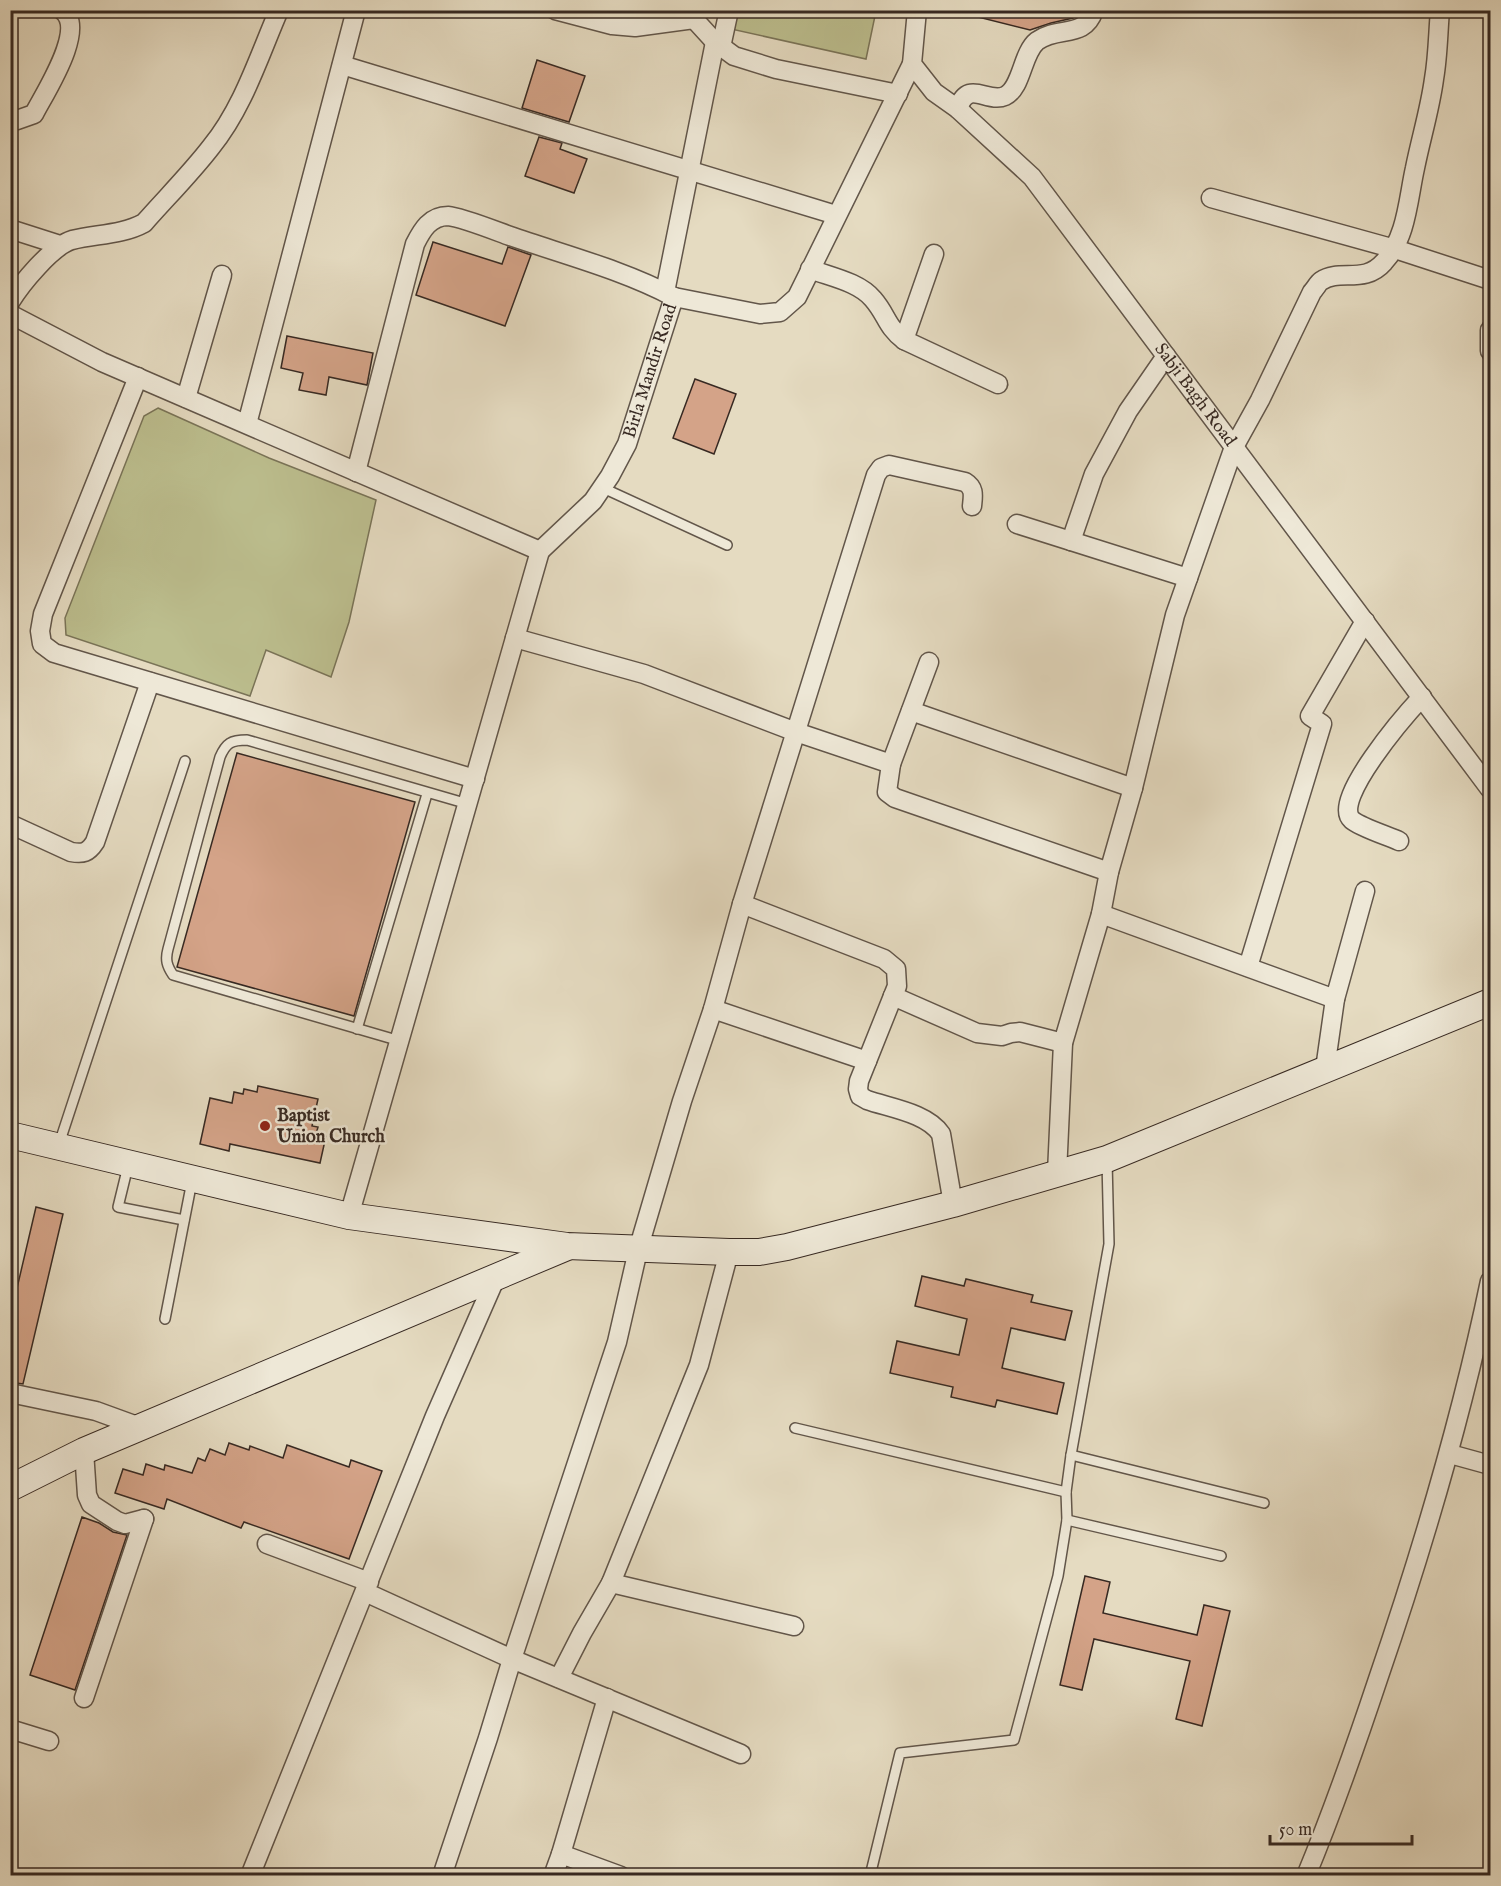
<svg xmlns="http://www.w3.org/2000/svg" width="1501" height="1886" font-family="'IM FELL English',serif">
  <rect width="100%" height="100%" fill="#e5dbc1"/>
  <filter id="stains"><feTurbulence type="fractalNoise" baseFrequency=".00333" numOctaves="4"/><feColorMatrix values="0 0 0 0 .2 0 0 0 0 .09 0 0 0 0 .02 0 0 0 .5 -.17"/></filter>
  <radialGradient id="worn" r=".72"><stop offset=".6" stop-color="#630" stop-opacity="0"/><stop offset="1" stop-color="#630" stop-opacity=".3"/></radialGradient>
  <!-- green -->
  <g fill="#bcbe8e" stroke="#7a7458" stroke-width="1.5">
    <path d="M 734,11 L 876,11 L 866,59 L 731,29 Z"/>
    <path d="M 158,408 L 269,458 L 376,500 L 349,622 L 331,677 L 266,650 L 250,696 L 66,635 L 65,618 L 144,416 Z"/>
  </g>
  <!-- building -->
  <g fill="#d4a388" stroke="#372922" stroke-width="1.5">
    <path d="M 975,10 L 1081,10 L 1073,18 L 1051,23 L 1030,30 L 974,16 Z"/>
    <path d="M 537,60 L 585,76 L 569,122 L 522,108 Z"/>
    <path d="M 539,137 L 562,143 L 560,149 L 587,159 L 574,193 L 525,176 Z"/>
    <path d="M 433,242 L 502,264 L 508,247 L 531,255 L 505,326 L 416,295 Z"/>
    <path d="M 287,336 L 373,353 L 367,385 L 329,377 L 326,395 L 299,390 L 303,373 L 281,368 Z"/>
    <path d="M 695,379 L 736,394 L 714,454 L 673,438 Z"/>
    <path d="M 237,753 L 415,802 L 354,1016 L 177,967 Z"/>
    <path d="M 258,1086 L 318,1099 L 312,1126 L 318,1127 L 316,1134 L 326,1136 L 320,1163 L 230,1144 L 229,1151 L 200,1144 L 210,1098 L 232,1103 L 234,1092 L 243,1094 L 244,1089 L 257,1092 Z"/>
    <path d="M 36,1207 L 63,1214 L 23,1384 L 10,1382 L 10,1318 Z"/>
    <path d="M 922,1276 L 964,1286 L 966,1279 L 1033,1295 L 1031,1302 L 1072,1311 L 1065,1340 L 1011,1328 L 1002,1368 L 1064,1383 L 1057,1414 L 997,1400 L 995,1407 L 951,1397 L 953,1387 L 890,1373 L 897,1341 L 959,1355 L 967,1319 L 915,1306 Z"/>
    <path d="M 229,1443 L 249,1450 L 250,1446 L 283,1458 L 287,1445 L 349,1467 L 351,1460 L 382,1471 L 349,1559 L 244,1522 L 241,1528 L 167,1499 L 164,1509 L 115,1493 L 123,1469 L 143,1475 L 146,1464 L 164,1470 L 165,1465 L 192,1473 L 198,1458 L 205,1461 L 210,1449 L 225,1455 Z"/>
    <path d="M 82,1517 L 99,1523 L 113,1532 L 127,1535 L 75,1690 L 30,1675 Z"/>
    <path d="M 1085,1576 L 1110,1582 L 1103,1613 L 1197,1635 L 1204,1605 L 1230,1611 L 1202,1726 L 1176,1719 L 1190,1661 L 1094,1639 L 1082,1690 L 1060,1685 Z"/>
  </g>
  <g fill="none" stroke-linecap="round" stroke-linejoin="round">
    <!-- lane casing -->
    <g stroke="#62564a" stroke-width="12">
      <g id="lane">
        <path d="M 603,488 L 727,545"/>
        <path d="M 357,1029 L 427,794"/>
        <path d="M 400,1041 L 173,975 C 167,966 165,960 168,949 L 220,757 C 226,743 231,740 247,740 L 468,804"/>
        <path d="M 59,1144 L 185,761"/>
        <path d="M 128,1166 L 118,1207 L 184,1220"/>
        <path d="M 165,1319 L 192,1181"/>
        <path d="M 795,1428 L 1066,1492"/>
        <path d="M 1071,1455 L 1264,1503"/>
        <path d="M 1067,1520 L 1221,1556"/>
        <path d="M 870,1876 L 900,1753 L 1014,1740 L 1058,1576 L 1067,1520 L 1066,1492 L 1071,1455 L 1109,1244 L 1107,1161"/>
      </g>
    </g>
    <!-- street casing -->
    <g stroke="#62564a" stroke-width="21">
      <g id="street">
        <path d="M 555,10 L 612,25 L 635,27 L 694,19"/>
        <path d="M 693,10 L 694,19 L 715,42 L 734,56 L 776,69 L 898,94"/>
        <path id="s1" d="M 917,10 L 912,64 L 934,92 L 958,109 L 1032,177 L 1490,789"/>
        <path d="M 721,47 L 729,10"/>
        <path d="M 342,65 L 836,215"/>
        <path d="M 958,109 C 968,78 987,104 1005,96 C 1022,88 1022,53 1037,41 C 1059,25 1084,40 1094,10"/>
        <path d="M 10,119 L 17,120 L 34,114 C 44,94 88,28 62,10"/>
        <path d="M 1211,198 L 1395,249 L 1490,280"/>
        <path d="M 10,229 L 60,245"/>
        <path d="M 810,269 C 831,277 859,282 873,299 C 887,315 886,326 904,340 L 998,384"/>
        <path d="M 665,292 L 715,42"/>
        <path d="M 10,302 C 21,284 52,246 72,240 C 96,234 122,235 144,223 C 166,198 191,173 211,147 C 243,108 259,56 279,10"/>
        <path d="M 10,314 L 102,362 L 540,551 L 349,1216"/>
        <path d="M 1490,330 L 1490,351"/>
        <path d="M 904,340 L 934,254"/>
        <path d="M 138,377 L 43,614 L 40,631 L 42,644 L 54,653 L 475,779"/>
        <path d="M 186,398 L 222,275"/>
        <path d="M 247,424 L 356,10"/>
        <path d="M 356,472 L 415,244 C 422,230 430,216 448,216 C 461,217 496,231 510,236 C 565,255 623,270 674,297"/>
        <path d="M 1017,524 L 1188,578"/>
        <path d="M 1071,541 L 1094,474 L 1128,411 L 1166,356"/>
        <path id="s2" d="M 540,551 L 593,501 L 610,476 L 627,444 L 674,297 L 760,314 L 780,312 L 797,297 L 912,64"/>
        <path d="M 515,638 L 644,674 L 796,732 L 891,764 L 887,792 L 895,798 L 1109,872"/>
        <path d="M 911,711 L 1133,788"/>
        <path d="M 891,764 L 929,662"/>
        <path d="M 10,824 L 71,852 C 83,854 88,853 95,842 L 150,682"/>
        <path d="M 1399,841 C 1388,836 1360,827 1352,820 C 1330,801 1407,713 1422,697"/>
        <path d="M 742,904 L 884,959 L 896,969 L 897,986 L 859,1081 L 858,1089 L 860,1096 L 867,1100 C 890,1108 927,1113 941,1134 L 953,1204"/>
        <path d="M 1101,914 L 1335,999"/>
        <path d="M 1248,967 L 1322,724 L 1310,716 L 1365,621"/>
        <path d="M 893,996 L 977,1033 L 1002,1036 L 1011,1033 L 1020,1032 L 1063,1043"/>
        <path d="M 713,1009 L 867,1061"/>
        <path d="M 1325,1069 L 1335,999 L 1365,891"/>
        <path d="M 1057,1173 L 1063,1043 L 1101,914 L 1109,872 L 1133,788 L 1175,615 L 1234,447 L 1260,400 L 1312,292 C 1315,289 1318,283 1321,281 C 1340,268 1364,285 1384,262 C 1407,237 1408,199 1415,168 C 1421,138 1430,109 1434,79 C 1438,56 1438,33 1440,10"/>
        <path d="M 10,1393 L 96,1411 L 140,1427"/>
        <path d="M 84,1451 L 87,1495 L 91,1504 L 117,1521 L 125,1524 L 144,1519"/>
        <path d="M 1450,1454 L 1490,1465"/>
        <path d="M 267,1544 L 369,1582"/>
        <path d="M 611,1583 L 794,1626"/>
        <path d="M 365,1592 L 512,1659 L 617,1342 L 638,1250 L 682,1101 L 713,1009 L 742,904 L 876,475 L 881,468 L 889,465 L 965,482 C 975,488 973,496 972,506"/>
        <path d="M 559,1678 L 582,1633 L 611,1583 L 699,1365 L 729,1252"/>
        <path d="M 84,1698 L 144,1519"/>
        <path d="M 607,1698 L 561,1854 L 621,1876"/>
        <path d="M 10,1729 L 49,1741"/>
        <path d="M 250,1876 L 435,1416 L 496,1277"/>
        <path d="M 442,1876 L 488,1738 L 512,1659 L 741,1754"/>
        <path d="M 553,1876 L 561,1854"/>
        <path d="M 1306,1876 C 1333,1811 1356,1745 1378,1679 C 1423,1548 1462,1416 1490,1281"/>
      </g>
    </g>
    <!-- secondary casing -->
    <g stroke="#372922" stroke-width="28">
      <g id="secondary">
        <path d="M 10,1135 L 349,1216 L 567,1246 L 729,1252 L 759,1252 L 787,1247 L 953,1204 L 1107,1159 L 1490,1002"/>
        <path d="M 10,1488 L 84,1451 L 567,1247"/>
      </g>
    </g>
    <!-- lane -->
    <use href="#lane" stroke="#eee8d7" stroke-width="9"/>
    <!-- street -->
    <use href="#street" stroke="#eee8d7" stroke-width="18"/>
    <!-- secondary -->
    <use href="#secondary" stroke="#eee8d7" stroke-width="26"/>
  </g>
  <!-- markers -->
  <circle fill="#8f2418" stroke="#eee8d7" stroke-width="2" cx="265" cy="1126" r="6"/>
  <g text-anchor="middle" dominant-baseline="central" stroke-width="5" stroke-linejoin="round" paint-order="stroke">
    <!-- street labels -->
    <g font-size="18" fill="#372922" stroke="#eee8d7">
      <text stroke="none"><textPath href="#s2" startOffset="216">Birla Mandir Road</textPath></text>
      <text stroke="none"><textPath href="#s1" startOffset="492">Sabji Bagh Road</textPath></text>
    </g>
    <!-- poi labels -->
    <g font-size="18" font-weight="bold" fill="#372922" stroke="#eee8d7" text-anchor="start">
      <text x="277" y="1116">Baptist<tspan x="277" dy="21">Union Church</tspan></text>
    </g>
  </g>
  <!-- margin -->
  <rect width="1501" height="1886" fill="none" stroke="#e5dbc1" stroke-width="36"/>
  <rect x="12" y="12" width="1477" height="1862" fill="none" stroke="#372922" stroke-width="3"/>
  <rect x="18" y="18" width="1465" height="1850" fill="none" stroke="#372922" stroke-width="1.5"/>
  <!-- scale -->
  <path d="M1270 1835v9h142v-9" fill="none" stroke="#372922" stroke-width="3"/>
  <text x="1279" y="1835" font-size="18" fill="#372922" stroke="#eee8d7" stroke-width="4.5" paint-order="stroke">50 m</text>
  <rect width="100%" height="100%" filter="url(#stains)"/>
  <rect width="100%" height="100%" fill="url(#worn)"/>
</svg>
